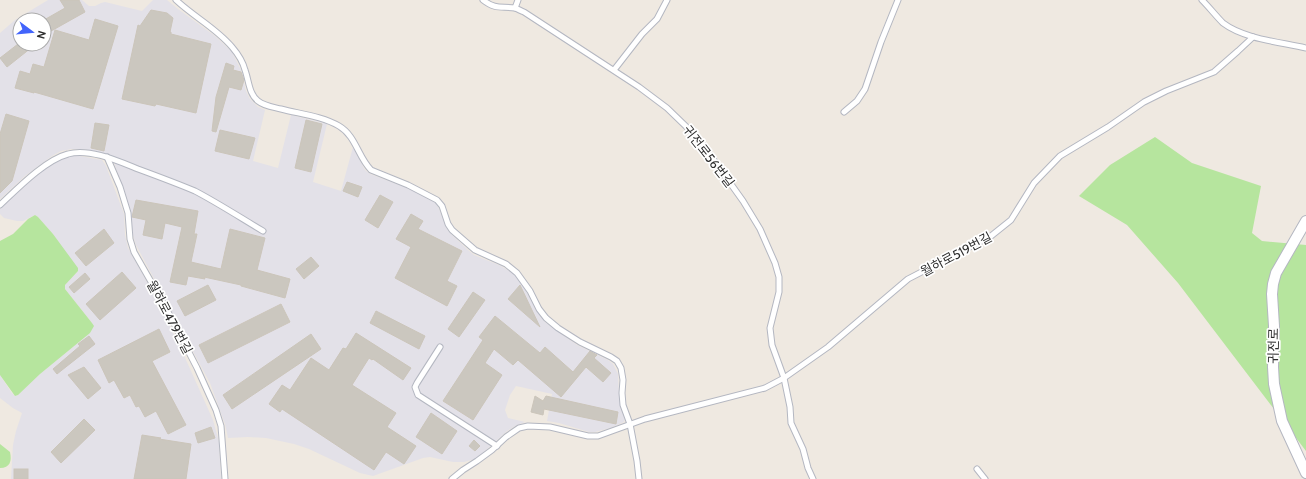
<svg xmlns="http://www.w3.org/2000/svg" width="1306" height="479" font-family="Cabin,'Noto Sans KR',sans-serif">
  <rect width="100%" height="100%" fill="#efe9e1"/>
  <!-- industrial -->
  <g fill="#e3e1e8" fill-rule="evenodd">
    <path d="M 48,0 L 82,0 L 89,6 L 95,6 L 101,3 L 105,2 L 142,11 L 153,0 L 167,0 L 178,9 L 215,36 L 232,52 L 241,70 L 246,91 L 250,99 L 258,107 L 265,110 L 253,161 L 278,168 L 291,115 L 327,124 L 313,182 L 341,191 L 353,147 L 365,170 L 370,174 L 410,189 L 436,203 L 440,211 L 446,227 L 452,235 L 468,250 L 474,255 L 501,266 L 516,275 L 522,283 L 533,304 L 545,322 L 577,345 L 608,360 L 613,364 L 618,374 L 619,394 L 620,403 L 625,419 L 624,422 L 610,428 L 595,432 L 589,432 L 559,423 L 547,421 L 552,394 L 516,386 L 510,395 L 505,410 L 508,418 L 525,422 L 515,426 L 507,431 L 485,451 L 475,459 L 464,462 L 453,462 L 430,457 L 423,458 L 373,476 L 360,473 L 309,449 L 294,444 L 266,438 L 248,437 L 228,438 L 225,424 L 210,383 L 136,245 L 133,235 L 129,208 L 112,156 L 83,149 L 72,149 L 61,151 L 52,156 L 25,176 L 0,199 L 0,33 L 15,20 ZM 20,20 L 44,20 L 44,44 L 20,44 Z"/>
    <path d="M 71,156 L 79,156 L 102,160 L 106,166 L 124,214 L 125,235 L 128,248 L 157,300 L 182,351 L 213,420 L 219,442 L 221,479 L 11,479 L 13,445 L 16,431 L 22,413 L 13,408 L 0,398 L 0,375 L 11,392 L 15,396 L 18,395 L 40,374 L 90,333 L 93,326 L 92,323 L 65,289 L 65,285 L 78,271 L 53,234 L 38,217 L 35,215 L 23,221 L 17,221 L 4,218 L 0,214 L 0,209 L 32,179 L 50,165 L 62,159 Z"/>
  </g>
  <!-- green -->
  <g fill="#b6e59e">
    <path d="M 1155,137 L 1192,163 L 1261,186 L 1252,233 L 1262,241 L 1306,245 L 1306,451 L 1178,283 L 1127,225 L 1079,196 L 1110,165 Z"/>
    <path d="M 35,215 L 38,217 L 53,234 L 78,268 L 78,271 L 65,285 L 65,289 L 92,323 L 94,326 L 90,333 L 40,374 L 18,395 L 15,396 L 0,375 L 0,241 L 13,234 L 28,219 Z"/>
    <path d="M 0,444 L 10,452 C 12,461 10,468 0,468 Z"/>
  </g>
  <!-- building -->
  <g fill="#cbc7bf" stroke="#cbc5ba">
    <path d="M 60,0 L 79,0 L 85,12 L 44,35 L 44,20 L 65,8 Z"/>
    <path d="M 151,10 L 167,13 L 173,18 L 170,32 L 171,32 L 171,34 L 211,44 L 196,113 L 156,104 L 155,106 L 122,99 L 138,25 L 140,26 Z"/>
    <path d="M 95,19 L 118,26 L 93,109 L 34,92 L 34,93 L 15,88 L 20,71 L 30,74 L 33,64 L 44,67 L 55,30 L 89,40 Z"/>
    <path d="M 18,44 L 36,44 L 7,67 L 0,58 Z"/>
    <path d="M 226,63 L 234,66 L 233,70 L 241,72 L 244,80 L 241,90 L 229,87 L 216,132 L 212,131 L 216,97 Z"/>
    <path d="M 6,114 L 29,121 L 12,181 L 0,193 L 0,134 Z"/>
    <path d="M 306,120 L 322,124 L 311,172 L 295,168 Z"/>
    <path d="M 95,123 L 109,125 L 104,151 L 91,148 Z"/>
    <path d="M 220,130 L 255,138 L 249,159 L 215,151 Z"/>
    <path d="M 347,182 L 362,187 L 358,197 L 343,191 Z"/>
    <path d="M 380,195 L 393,202 L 378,228 L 365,220 Z"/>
    <path d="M 136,200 L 198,211 L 194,234 L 197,234 L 191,262 L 221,269 L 230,229 L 265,238 L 257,270 L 290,279 L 285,298 L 241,286 L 241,285 L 204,277 L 205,279 L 188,276 L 186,285 L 170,282 L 182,227 L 165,223 L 162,239 L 143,235 L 146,220 L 132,217 Z"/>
    <path d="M 411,214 L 423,221 L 418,229 L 462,251 L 447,281 L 457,286 L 447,306 L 395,278 L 411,247 L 396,239 Z"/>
    <path d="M 104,229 L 114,243 L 86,266 L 75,253 Z"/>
    <path d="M 311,257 L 319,266 L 304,279 L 296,269 Z"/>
    <path d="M 122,272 L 136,288 L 100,320 L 86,304 Z"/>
    <path d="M 85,273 L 90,279 L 74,293 L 69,287 Z"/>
    <path d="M 208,285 L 216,300 L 185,316 L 177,301 Z"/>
    <path d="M 520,285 L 540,327 L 508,299 Z"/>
    <path d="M 473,292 L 485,300 L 459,337 L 448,329 Z"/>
    <path d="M 281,304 L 290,322 L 208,363 L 199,345 Z"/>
    <path d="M 376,311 L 425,336 L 419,349 L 370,323 Z"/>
    <path d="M 495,316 L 540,353 L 545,347 L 573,372 L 590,351 L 597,355 L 594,358 L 611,373 L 603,382 L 586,367 L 561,397 L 518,360 L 513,365 L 494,349 L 485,363 L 502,375 L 473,420 L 443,401 L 483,340 L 479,337 Z"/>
    <path d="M 159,329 L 170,352 L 152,361 L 186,425 L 168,434 L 156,411 L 145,417 L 139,406 L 136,407 L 130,395 L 124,398 L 114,380 L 109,383 L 98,360 Z"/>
    <path d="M 356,333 L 411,368 L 403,380 L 373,359 L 372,360 L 369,358 L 352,385 L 396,413 L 387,427 L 416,446 L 404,464 L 386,452 L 374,470 L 282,409 L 280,412 L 269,404 L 282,385 L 290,390 L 311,358 L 329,370 L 343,348 L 346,349 Z"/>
    <path d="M 311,334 L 321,349 L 232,409 L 223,395 Z"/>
    <path d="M 89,336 L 95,344 L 57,374 L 53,369 L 80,346 L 78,344 Z"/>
    <path d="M 84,367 L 101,388 L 88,399 L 68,375 Z"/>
    <path d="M 535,396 L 543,401 L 546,396 L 618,412 L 616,424 L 544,409 L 543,415 L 531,412 Z"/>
    <path d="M 431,413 L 457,431 L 442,454 L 416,437 Z"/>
    <path d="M 84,419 L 95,430 L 61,463 L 51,452 Z"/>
    <path d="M 211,427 L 215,438 L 198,443 L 195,433 Z"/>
    <path d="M 142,435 L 161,438 L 159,439 L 191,444 L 186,479 L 134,479 Z"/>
    <path d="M 474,440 L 480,446 L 475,451 L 469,446 Z"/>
    <rect x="14" y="469" width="14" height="10"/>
  </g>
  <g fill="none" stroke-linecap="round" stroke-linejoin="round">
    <!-- service casing -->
    <g stroke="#b4b7c1" stroke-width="7">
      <g id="service">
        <path d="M 176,0 C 194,17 216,28 232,47 C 238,54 243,62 245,70 C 249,81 249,94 258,101 C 264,106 273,107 281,109 C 300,114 322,116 339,126 C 356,136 358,157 371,170 L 408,185 L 437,200 L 442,206 L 448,224 L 452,230 L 475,250 L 506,264 L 517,273 L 530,291 L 539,309 L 546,318 L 558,328 L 580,342 L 611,357 L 617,361 L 621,368 L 623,380 L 622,393 L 623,405 L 630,424 L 637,461 L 639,479"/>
        <path d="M 483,0 C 496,10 501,6 515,8 C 518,9 521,11 524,12 L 639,87 L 667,108 L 698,138 L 743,201 L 760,229 L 775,263 L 779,277 L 779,292 L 770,328 L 772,345 L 784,378 L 790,407 L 791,423 L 803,449 L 808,468 L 813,479"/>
        <path d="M 1202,0 C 1209,7 1216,16 1223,23 C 1244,39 1280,42 1306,48"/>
        <path d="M 515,8 L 518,0"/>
        <path d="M 614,70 L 642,34 L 657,19 L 667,0"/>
        <path d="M 844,112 L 857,101 L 865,89 L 881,42 L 898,0"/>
        <path d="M 107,157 L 120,187 L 128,213 L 130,239 L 134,252 L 166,308 L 197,368 L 216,410 L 221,426 L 225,479"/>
        <path d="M 0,205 C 17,189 45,160 68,154 C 89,148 118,161 138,169 C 157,176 176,183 195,191 C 218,203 241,218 263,231"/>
        <path d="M 440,347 L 417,383 L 415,387 L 418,395 L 497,446"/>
        <path d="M 977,469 L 985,479"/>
        <path d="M 452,479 L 463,470 L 477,461 L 492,450 L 506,437 L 519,428 L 528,426 L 550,427 L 588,436 L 598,436 L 645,419 L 765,388 L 784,378 L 828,347 L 908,279 L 991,236 L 1011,220 L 1034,183 L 1060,156 L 1108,127 L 1144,102 L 1166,91 L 1214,72 L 1238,51 L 1253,37"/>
      </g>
    </g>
    <!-- minor casing -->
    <g stroke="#b4b7c1" stroke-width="12">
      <path id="minor" d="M 1306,221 L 1276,273 L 1273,284 L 1272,294 L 1274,326 L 1273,367 L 1274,384 L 1282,421 L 1306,473"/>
    </g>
    <!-- service -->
    <use href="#service" stroke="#fff" stroke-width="5"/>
    <!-- minor -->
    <use href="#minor" stroke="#fff" stroke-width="10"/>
  </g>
  <g text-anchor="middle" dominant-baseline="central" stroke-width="3.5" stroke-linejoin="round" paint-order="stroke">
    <!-- street labels -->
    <g font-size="13" fill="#2e2e2e" stroke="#fff">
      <text transform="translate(709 156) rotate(52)">귀전로56번길</text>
      <text transform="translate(956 254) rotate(-28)">월하로519번길</text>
      <text transform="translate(170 317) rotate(62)">월하로479번길</text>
      <text transform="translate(1273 346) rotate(-89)">귀전로</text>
    </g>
  </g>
  <!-- north arrow -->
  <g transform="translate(32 32) rotate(106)"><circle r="19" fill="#ffffff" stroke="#ababab"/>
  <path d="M0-3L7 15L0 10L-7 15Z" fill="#4264fb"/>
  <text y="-6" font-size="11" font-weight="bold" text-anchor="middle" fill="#2e2e2e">N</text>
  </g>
</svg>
